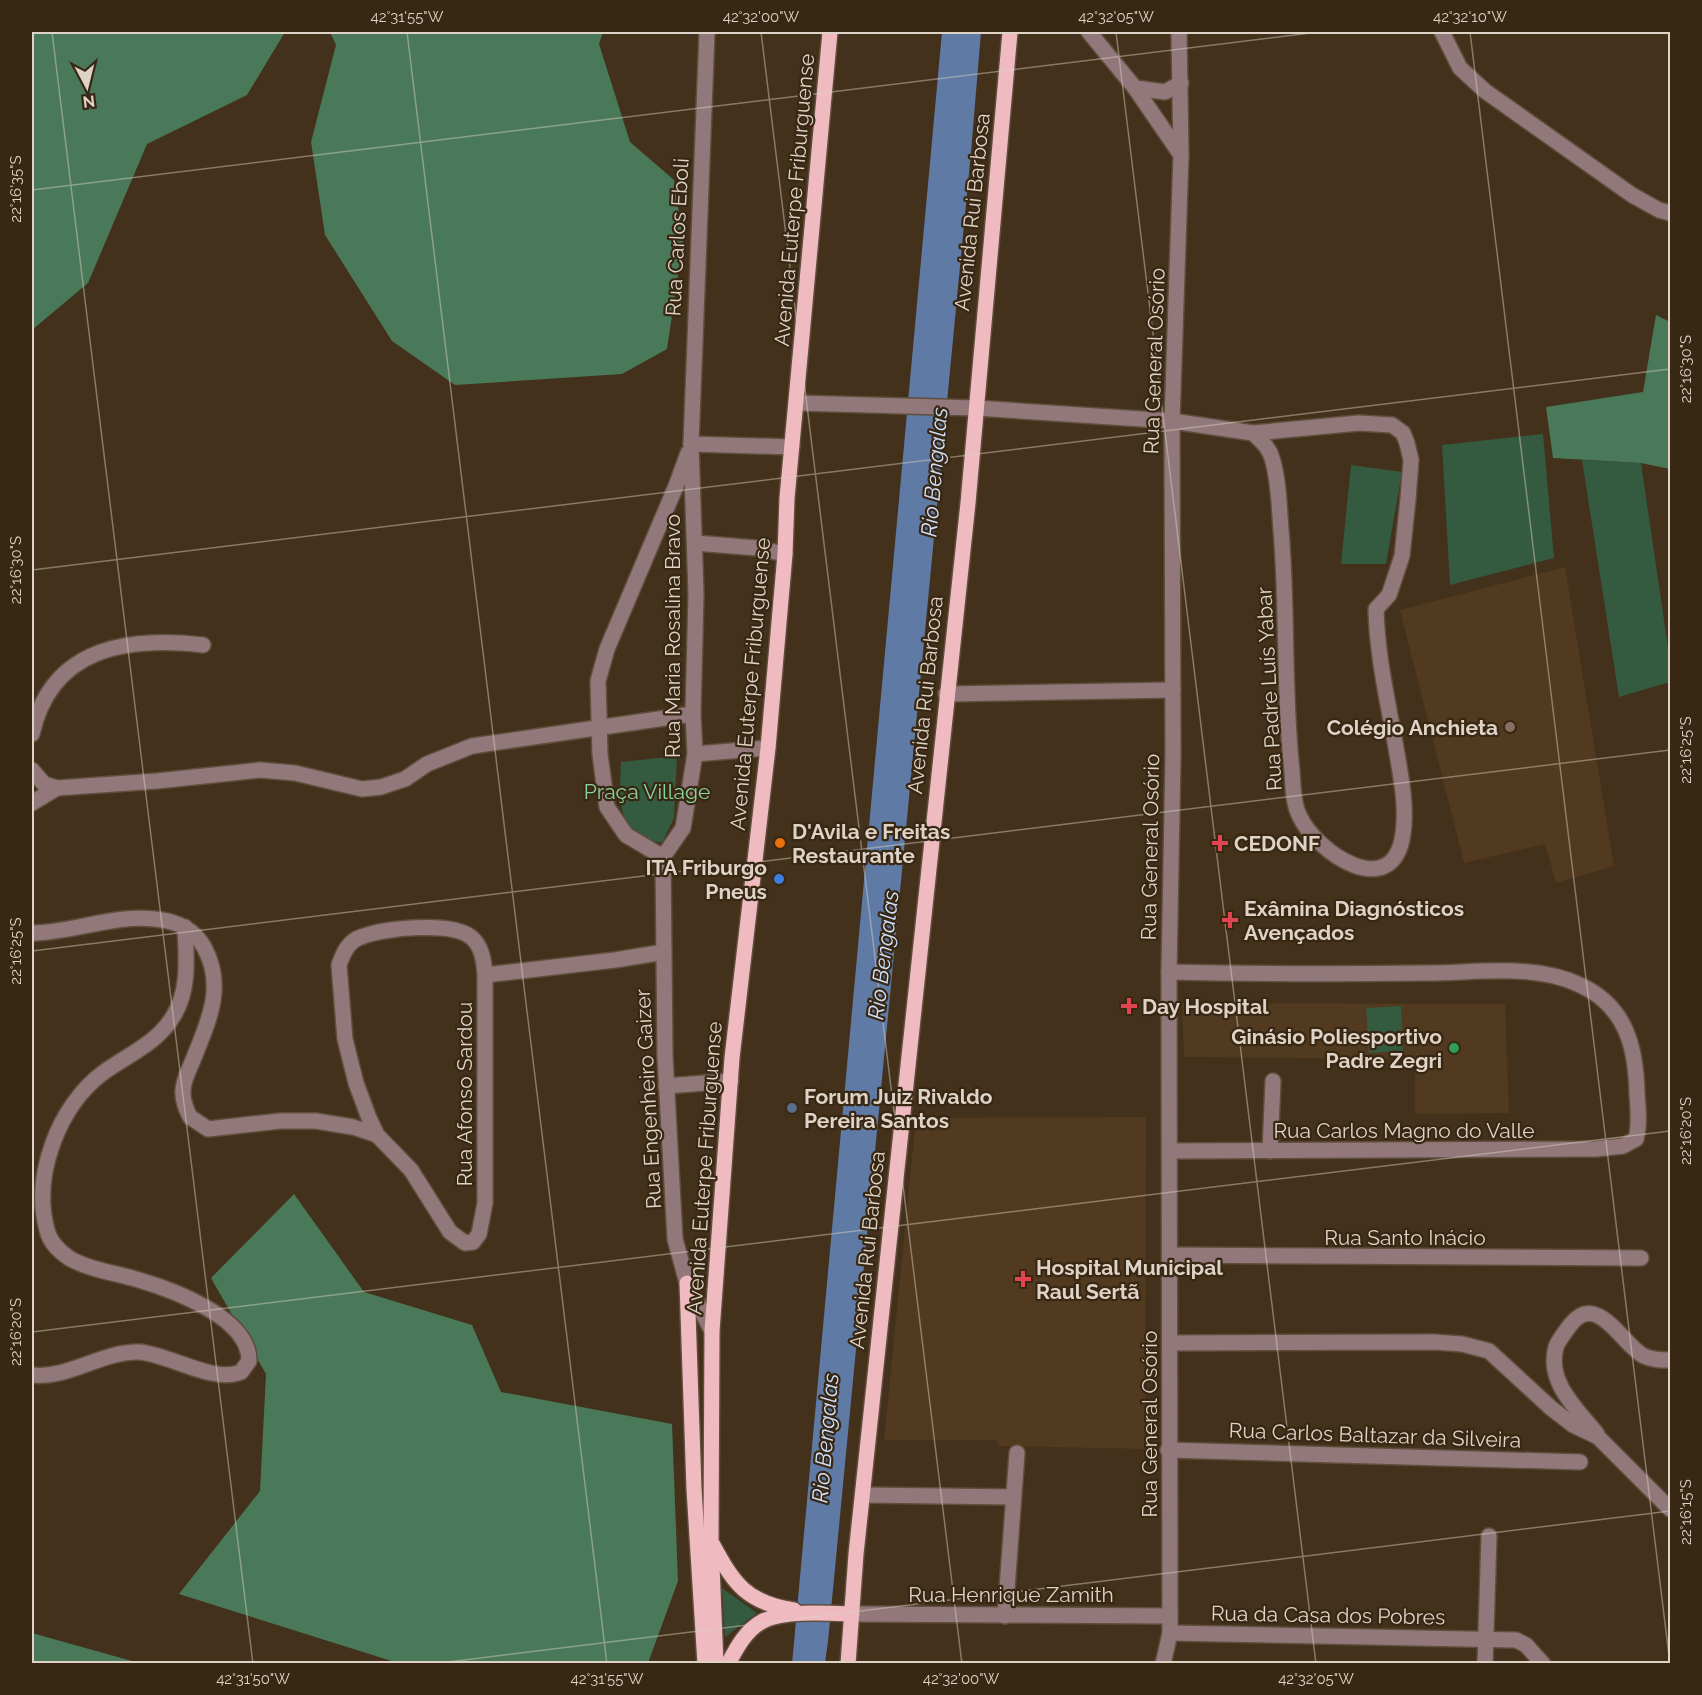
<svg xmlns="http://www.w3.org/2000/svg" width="1702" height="1695" font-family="Raleway,sans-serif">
  <rect width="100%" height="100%" fill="#43311c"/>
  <!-- built -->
  <g fill="#513a1f">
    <path d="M 1565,567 L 1614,866 L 1556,883 L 1545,844 L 1464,863 L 1400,610 Z"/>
    <path d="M 1182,1003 L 1505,1004 L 1509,1113 L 1415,1114 L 1415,1059 L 1184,1057 Z"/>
    <path d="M 1146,1117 L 1145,1449 L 999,1446 L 996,1440 L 884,1440 L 916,1118 Z"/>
  </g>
  <!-- green -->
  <g fill="#345a40">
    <path d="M 1543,434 L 1554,558 L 1450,585 L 1442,445 Z"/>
    <path d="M 1582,460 L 1641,463 L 1670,661 L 1670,682 L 1619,697 Z"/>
    <path d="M 1351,465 L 1402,472 L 1386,564 L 1341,564 Z"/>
    <path d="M 677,756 L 674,818 L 662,843 C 655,841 645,840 639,837 C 616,823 620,784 621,762 Z"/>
    <path d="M 1401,1006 L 1403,1051 L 1369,1053 L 1366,1008 Z"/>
    <path d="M 722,1588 L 757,1613 L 725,1637 Z"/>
  </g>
  <!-- forest -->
  <g fill="#497958">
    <path d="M 32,32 L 285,32 L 247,95 L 147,144 L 88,283 L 32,330 Z"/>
    <path d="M 330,32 L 603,32 L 599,44 L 630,142 L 674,180 L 683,241 L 667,349 L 622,374 L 455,385 L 392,341 L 325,235 L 311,142 L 336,45 Z"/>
    <path d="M 1656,315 L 1670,322 L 1670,469 L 1641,463 L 1553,458 L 1546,407 L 1643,392 Z"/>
    <path d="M 294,1194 L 364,1292 L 472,1325 L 501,1392 L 672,1424 L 678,1581 L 648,1663 L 398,1663 L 179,1594 L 260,1491 L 266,1374 L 211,1278 Z"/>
    <path d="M 32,1633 L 139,1663 L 32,1663 Z"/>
  </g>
  <!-- water -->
  <path fill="#5e7aa5" d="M 942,32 L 981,32 L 971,152 L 828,1641 L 825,1663 L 792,1664 Z"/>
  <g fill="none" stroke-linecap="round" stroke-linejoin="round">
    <!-- minor casing -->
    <g stroke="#5f4e3b" stroke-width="18">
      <g id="minor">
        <path d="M 1089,32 L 1135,88 L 1181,155"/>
        <path d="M 1442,32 L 1460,68 L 1485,91 L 1632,195 L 1659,210 L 1670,213"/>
        <path d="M 1135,88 L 1165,92 L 1181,83"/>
        <path d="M 797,403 L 976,408 L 1172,421 L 1253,433 L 1359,423 L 1392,425 L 1403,433 L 1407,443 L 1411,460 L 1408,499 L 1402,556 L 1389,595 L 1376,609 C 1377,656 1388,702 1396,748 C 1401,777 1407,806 1403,834 C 1393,904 1316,853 1299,815 C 1293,803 1293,785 1292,771 C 1283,691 1288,610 1281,530 C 1279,506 1279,481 1272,458 C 1269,447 1261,441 1253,433"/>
        <path d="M 691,444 L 792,447"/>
        <path d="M 695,543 L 757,548 L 785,554"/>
        <path d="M 946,694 L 1173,690"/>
        <path d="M 32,734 C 51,648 126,636 203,645"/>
        <path d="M 695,754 L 768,748"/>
        <path d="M 32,770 L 44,784 L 57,788 L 157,781 L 260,770 L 295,773 L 362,789 L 381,787 L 405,779 L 427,764 L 472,746 L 693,714"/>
        <path d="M 32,803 L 57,788"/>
        <path d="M 663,857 L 683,828 L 695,754 L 693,714 L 696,594 L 691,444 L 707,32"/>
        <path d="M 663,857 L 665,1056 L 675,1239 L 687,1283 L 712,1331"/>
        <path d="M 663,857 L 626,835 L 607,807 L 600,754 L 598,681 L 607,649 L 676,486 L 688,453"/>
        <path d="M 32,933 C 72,933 114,914 155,919 C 176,921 193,928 204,947 C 226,987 208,1022 193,1060 C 189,1070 183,1080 183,1091 C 182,1100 186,1109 190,1117 L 208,1129 L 280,1121 L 316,1121 L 353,1127 L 377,1135"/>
        <path d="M 1169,972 C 1255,974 1341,974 1428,973 C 1476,973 1535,963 1580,985 C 1626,1006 1636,1047 1637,1094 C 1638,1108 1640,1124 1636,1139 L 1623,1146 L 1596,1149 L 1170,1151"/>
        <path d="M 485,975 C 484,961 482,946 471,937 C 451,921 384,928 361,937 C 348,941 343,954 339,965 L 345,1039 L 356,1083 L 369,1118 L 377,1135 L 411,1170 L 450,1232 L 465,1243 L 473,1242 L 479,1234 L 485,1203 L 485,975 L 615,960 L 664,952"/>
        <path d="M 666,1086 L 731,1081"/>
        <path d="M 1270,1151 L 1273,1081"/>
        <path d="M 1170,1255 L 1641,1258"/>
        <path d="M 1171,1343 L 1434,1342 L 1462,1344 L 1489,1351 L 1551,1408 L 1573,1425 L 1598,1437 L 1670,1509"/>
        <path d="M 32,1375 C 69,1379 102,1351 139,1352 C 169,1354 214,1384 241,1372 L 249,1361 C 250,1318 173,1290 139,1280 C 117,1273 89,1270 69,1258 C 59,1251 50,1243 47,1230 C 32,1175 59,1105 104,1072 C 129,1054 158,1043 174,1015 C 190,988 186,957 185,927"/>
        <path d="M 1597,1434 C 1577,1409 1546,1382 1556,1347 C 1559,1339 1566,1331 1571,1324 C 1598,1291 1623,1346 1644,1356 C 1652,1360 1661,1360 1670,1360"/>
        <path d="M 1168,1450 L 1580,1462"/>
        <path d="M 863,1495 L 1013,1497"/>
        <path d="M 852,1614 L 1170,1616"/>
        <path d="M 1005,1616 L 1017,1453"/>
        <path d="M 1170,1633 L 1516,1640 L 1526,1645 L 1543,1664"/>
        <path d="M 1163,1664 L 1170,1633 L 1169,972 L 1173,756 L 1172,421 L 1181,155 L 1179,32"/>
        <path d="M 1485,1664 L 1489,1536"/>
      </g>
    </g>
    <!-- major casing -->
    <g stroke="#5f4e3b" stroke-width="18">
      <g id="major">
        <path d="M 687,1283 L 694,1489 L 705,1664"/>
        <path d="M 713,1545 C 734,1584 747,1603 794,1610"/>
        <path d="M 716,1664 L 711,1541 L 712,1331 L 732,1058 L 768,748 L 785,554 L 787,498 L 830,32"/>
        <path d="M 728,1664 C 737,1647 746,1630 763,1621 C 784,1610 828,1613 852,1614"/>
        <path d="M 848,1664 L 856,1554 L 968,503 L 1010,32"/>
      </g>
    </g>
    <!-- minor -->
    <use href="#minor" stroke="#92787b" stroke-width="15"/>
    <!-- major -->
    <use href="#major" stroke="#f0bac1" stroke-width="15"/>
  </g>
  <!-- ticks -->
  <path fill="none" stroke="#ded3c6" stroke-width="1.5" stroke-opacity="0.45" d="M 52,32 L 253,1664M 407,32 L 607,1664M 761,32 L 962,1664M 1116,32 L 1316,1664M 1470,32 L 1670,1664M 32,190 L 1319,32M 32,570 L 1670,369M 32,951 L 1670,750M 32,1332 L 1670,1131M 432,1664 L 1670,1511"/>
  <!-- markers -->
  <circle fill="#8d6e63" stroke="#382713" stroke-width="2" cx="1510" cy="727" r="6"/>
  <circle fill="#e8710a" stroke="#382713" stroke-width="2" cx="780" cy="843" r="6"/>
  <g fill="#e0444e" stroke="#382713" stroke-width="2">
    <path d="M1217 834h6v6h6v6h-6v6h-6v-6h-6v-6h6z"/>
    <path d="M1227 911h6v6h6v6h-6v6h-6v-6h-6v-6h6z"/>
    <path d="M1126 997h6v6h6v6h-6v6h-6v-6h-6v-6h6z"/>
    <path d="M1020 1270h6v6h6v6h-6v6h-6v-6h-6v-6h6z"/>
  </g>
  <circle fill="#3f7fe0" stroke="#382713" stroke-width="2" cx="779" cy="879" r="6"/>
  <circle fill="#2e9e5b" stroke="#382713" stroke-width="2" cx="1454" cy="1048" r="6"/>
  <circle fill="#5c6f8a" stroke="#382713" stroke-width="2" cx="792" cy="1108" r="6"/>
  <g text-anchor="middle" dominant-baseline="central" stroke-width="4.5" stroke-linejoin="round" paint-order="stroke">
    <!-- street labels -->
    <g font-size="21" fill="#ded3c6" stroke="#382713">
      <text transform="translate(794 200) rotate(-85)">Avenida Euterpe Friburguense</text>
      <text transform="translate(972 212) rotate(-84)">Avenida Rui Barbosa</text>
      <text transform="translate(677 237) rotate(-87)">Rua Carlos Eboli</text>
      <text transform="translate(1154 361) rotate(-88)">Rua General Osório</text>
      <text transform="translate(672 636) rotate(-90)">Rua Maria Rosalina Bravo</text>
      <text transform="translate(750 684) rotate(-85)">Avenida Euterpe Friburguense</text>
      <text transform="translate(1269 689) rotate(-93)">Rua Padre Luís Yabar</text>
      <text transform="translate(925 695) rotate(-84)">Avenida Rui Barbosa</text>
      <text transform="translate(1150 847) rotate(-89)">Rua General Osório</text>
      <text transform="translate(464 1094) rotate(-90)">Rua Afonso Sardou</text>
      <text transform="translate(648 1099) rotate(-93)">Rua Engenheiro Gaizer</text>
      <text x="1404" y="1130">Rua Carlos Magno do Valle</text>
      <text transform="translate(704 1168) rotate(-86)">Avenida Euterpe Friburguense</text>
      <text x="1405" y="1237">Rua Santo Inácio</text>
      <text transform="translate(867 1250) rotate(-84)">Avenida Rui Barbosa</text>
      <text transform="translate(1149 1424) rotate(-90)">Rua General Osório</text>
      <text transform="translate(1375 1435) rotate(2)">Rua Carlos Baltazar da Silveira</text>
      <text x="1011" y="1594">Rua Henrique Zamith</text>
      <text transform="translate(1328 1615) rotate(1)">Rua da Casa dos Pobres</text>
    </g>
    <!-- poi labels -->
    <g font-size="21" font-weight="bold" fill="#ded3c6" stroke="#382713" text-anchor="start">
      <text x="1498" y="727" text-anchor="end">Colégio Anchieta</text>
      <text x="792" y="831">D'Avila e Freitas<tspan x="792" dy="24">Restaurante</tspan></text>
      <text x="1234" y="843">CEDONF</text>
      <text x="767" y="867" text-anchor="end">ITA Friburgo<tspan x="767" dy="24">Pneus</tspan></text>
      <text x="1244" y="908">Exâmina Diagnósticos<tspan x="1244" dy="24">Avençados</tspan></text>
      <text x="1142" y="1006">Day Hospital</text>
      <text x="1442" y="1036" text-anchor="end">Ginásio Poliesportivo<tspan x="1442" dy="24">Padre Zegri</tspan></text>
      <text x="804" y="1096">Forum Juiz Rivaldo<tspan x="804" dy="24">Pereira Santos</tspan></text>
      <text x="1036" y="1267">Hospital Municipal<tspan x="1036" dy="24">Raul Sertã</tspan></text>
    </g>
    <!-- park labels -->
    <g font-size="21" fill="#89d39f" stroke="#382713">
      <text x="647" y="791">Praça Village</text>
    </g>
    <!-- water labels -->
    <g font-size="22" font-style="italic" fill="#d0e1fd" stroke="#382713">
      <text transform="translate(934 472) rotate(-85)">Rio Bengalas</text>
      <text transform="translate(883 955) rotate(-83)">Rio Bengalas</text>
      <text transform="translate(825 1438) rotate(-85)">Rio Bengalas</text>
    </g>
  </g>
  <!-- border -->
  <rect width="1702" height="1695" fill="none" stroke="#382713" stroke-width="66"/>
  <!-- north arrow -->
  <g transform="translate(87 87) rotate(173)" stroke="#382713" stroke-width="4.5" paint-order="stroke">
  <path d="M0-4.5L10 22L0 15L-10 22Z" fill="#ded3c6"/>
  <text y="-9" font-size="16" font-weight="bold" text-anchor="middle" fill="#ded3c6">N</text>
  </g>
  <rect x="33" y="33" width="1636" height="1629" fill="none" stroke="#ded3c6" stroke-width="2"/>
  <g font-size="15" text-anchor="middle" fill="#ded3c6">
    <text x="407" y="22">42°31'55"W</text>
    <text x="761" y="22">42°32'00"W</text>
    <text x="1116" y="22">42°32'05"W</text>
    <text x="1470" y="22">42°32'10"W</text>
    <text transform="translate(16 189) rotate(-90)" y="5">22°16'35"S</text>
    <text transform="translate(1686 369) rotate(-90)" y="5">22°16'30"S</text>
    <text transform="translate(16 570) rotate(-90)" y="5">22°16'30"S</text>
    <text transform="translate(1686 750) rotate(-90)" y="5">22°16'25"S</text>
    <text transform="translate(16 951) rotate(-90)" y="5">22°16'25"S</text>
    <text transform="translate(1686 1131) rotate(-90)" y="5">22°16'20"S</text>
    <text transform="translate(16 1332) rotate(-90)" y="5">22°16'20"S</text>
    <text transform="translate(1686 1512) rotate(-90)" y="5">22°16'15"S</text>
    <text x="253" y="1684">42°31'50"W</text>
    <text x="607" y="1684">42°31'55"W</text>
    <text x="961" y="1684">42°32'00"W</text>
    <text x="1316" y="1684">42°32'05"W</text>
  </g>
</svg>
